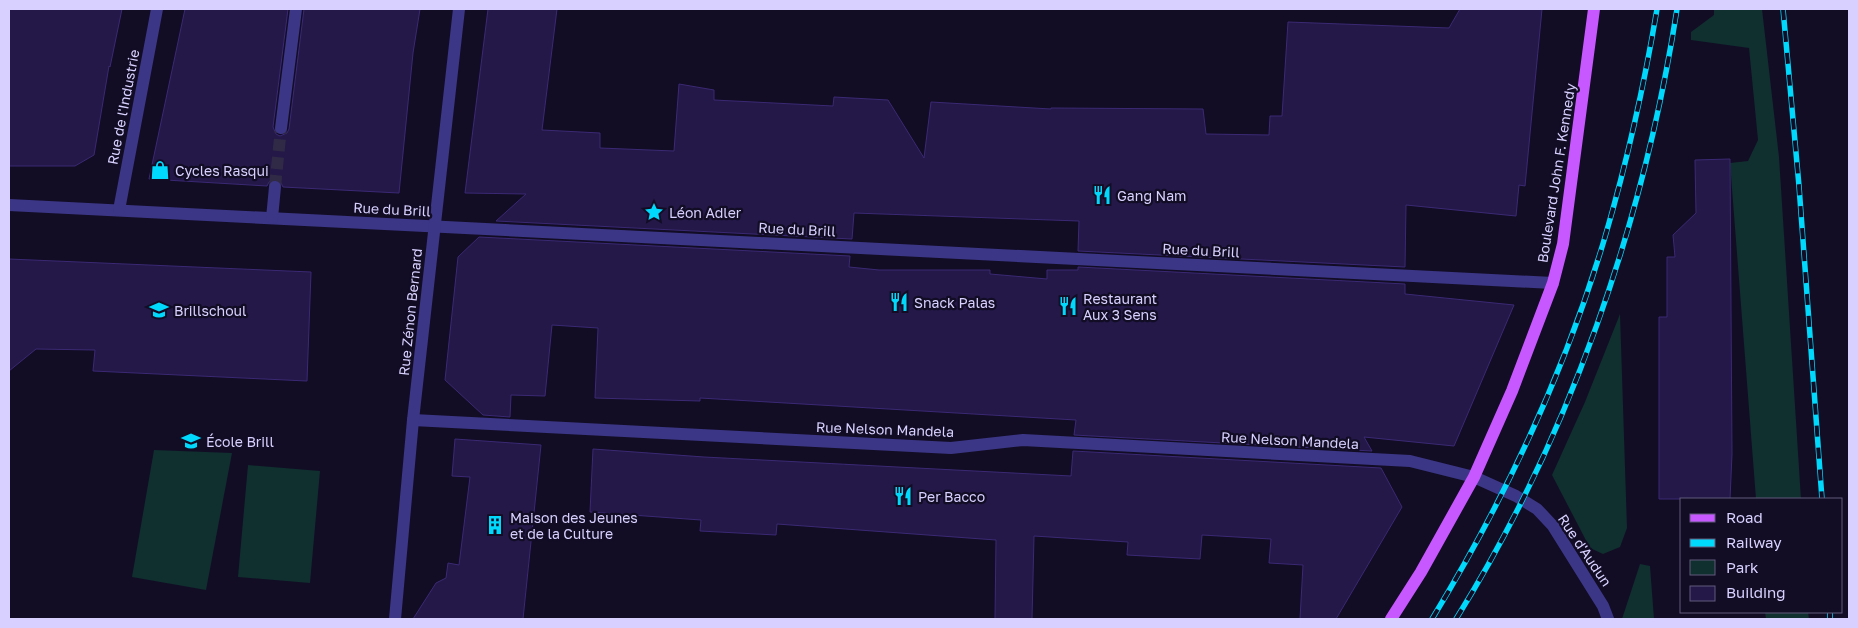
<svg xmlns="http://www.w3.org/2000/svg" width="1858" height="628" font-family="'Golos Text',sans-serif">
  <rect width="100%" height="100%" fill="#120d25"/>
  <!-- green -->
  <g fill="#102f2f">
    <path d="M 1714,9 L 1762,9 L 1779,157 L 1801,499 L 1756,499 L 1730,163 L 1748,161 L 1758,140 L 1749,48 L 1691,40 L 1691,32 L 1714,15 Z"/>
    <path d="M 1620,314 L 1627,528 L 1620,547 L 1603,554 L 1590,548 L 1552,475 L 1585,402 Z"/>
    <path d="M 154,450 L 232,453 L 206,590 L 132,577 Z"/>
    <path d="M 248,465 L 320,471 L 310,583 L 238,577 Z"/>
    <path d="M 1640,564 L 1650,566 L 1654,619 L 1622,619 Z"/>
    <path d="M 1765,612 L 1808,612 L 1809,619 L 1766,619 Z"/>
  </g>
  <!-- building -->
  <g fill="#231847" stroke="#3b2974">
    <path d="M 9,9 L 122,9 L 110,67 L 109,66 L 94,155 L 75,166 L 9,166 Z"/>
    <path d="M 185,9 L 288,9 L 273,127 L 276,134 L 280,136 L 287,133 L 289,129 L 304,9 L 420,9 L 413,53 L 399,193 L 283,187 L 280,181 L 275,179 L 269,182 L 267,186 L 149,179 Z"/>
    <path d="M 488,9 L 557,9 L 542,130 L 600,133 L 600,148 L 674,151 L 679,84 L 714,90 L 714,100 L 833,106 L 834,97 L 888,100 L 924,158 L 931,102 L 1051,109 L 1051,108 L 1203,109 L 1206,134 L 1269,135 L 1270,116 L 1282,116 L 1288,22 L 1449,28 L 1460,9 L 1542,9 L 1525,186 L 1519,185 L 1516,216 L 1406,205 L 1405,267 L 1078,251 L 1079,221 L 854,213 L 852,239 L 496,221 L 526,194 L 465,193 Z"/>
    <path d="M 1730,159 L 1732,454 L 1730,499 L 1659,499 L 1659,317 L 1667,317 L 1667,257 L 1675,257 L 1673,235 L 1696,213 L 1695,160 Z"/>
    <path d="M 479,237 L 850,256 L 849,267 L 879,270 L 990,270 L 990,274 L 1047,279 L 1047,270 L 1078,270 L 1078,267 L 1405,284 L 1405,294 L 1514,305 L 1454,446 L 1364,437 L 1372,451 L 1074,435 L 1076,420 L 700,398 L 700,401 L 595,398 L 598,328 L 552,325 L 545,396 L 511,395 L 510,417 L 483,415 L 445,380 L 458,257 Z"/>
    <path d="M 9,259 L 311,272 L 307,381 L 93,371 L 95,350 L 36,349 L 9,371 Z"/>
    <path d="M 455,439 L 541,445 L 523,619 L 413,619 L 436,583 L 446,578 L 448,563 L 459,565 L 470,477 L 452,476 Z"/>
    <path d="M 593,449 L 704,457 L 1071,476 L 1073,451 L 1381,468 L 1402,507 L 1336,619 L 1300,619 L 1303,565 L 1269,563 L 1271,539 L 1202,535 L 1200,559 L 1127,555 L 1128,542 L 1034,536 L 1032,619 L 995,619 L 996,540 L 777,524 L 776,535 L 700,531 L 701,520 L 590,512 Z"/>
  </g>
  <g fill="none" stroke-linecap="round" stroke-linejoin="round">
    <!-- minor-tunnel -->
    <path stroke="#302a46" stroke-width="12" stroke-dasharray="12 6" stroke-linecap="butt" d="M 275,187 L 281,128"/>
    <!-- minor -->
    <g stroke="#3c3686" stroke-width="12">
      <path d="M 281,128 L 296,9"/>
      <path d="M 9,205 L 1553,283"/>
      <path d="M 119,210 L 157,9"/>
      <path d="M 272,218 L 275,187"/>
      <path d="M 413,420 L 951,448 L 1023,440 L 1410,461 L 1474,477 L 1516,496 L 1537,509 L 1553,526 L 1603,606 L 1608,619"/>
      <path d="M 395,619 L 413,420 L 459,9"/>
    </g>
    <!-- major -->
    <path stroke="#c758ff" stroke-width="12" d="M 1391,619 L 1421,572 L 1474,477 L 1512,391 L 1553,283 L 1563,244 L 1594,9"/>
    <!-- rail casing -->
    <g stroke="#00d9fc" stroke-width="5.5">
      <g id="rail">
        <path d="M 1783,9 L 1799,186 L 1822,499"/>
        <path d="M 1830,612 L 1830,619"/>
        <path d="M 1432,619 C 1505,499 1565,372 1605,237 C 1627,162 1644,86 1657,9"/>
        <path d="M 1456,619 C 1570,436 1644,221 1677,9"/>
      </g>
    </g>
    <!-- rail -->
    <use href="#rail" stroke="#120d25" stroke-width="4" stroke-dasharray="11" stroke-linecap="butt"/>
  </g>
  <!-- icons -->
  <defs>
    <g id="shop-bare" transform="scale(1.5)"><path d="M-5-2.5h2.3a2.7 3.5 0 0 1 5.4 0H5L5.5 6h-11ZM-1.5-2.5h3a1.5 2.3 0 0 0-3 0Z" fill="#00d9fc" stroke="#120d25" stroke-width="2.5" paint-order="stroke"/></g>
    <g id="restaurant-bare" transform="scale(1.5)"><path d="M-5-6h1v4h1v-4h1v4h1v-4h1v5L-1.5 .5V6h-2V.5L-5-1ZM5-6V6H3V1.5H1.5Q1.5-4 5-6Z" fill="#00d9fc" stroke="#120d25" stroke-width="2.5" paint-order="stroke"/></g>
    <g id="sight-bare" transform="scale(1.5)"><path d="M0-6L1.8-2.2L6-1.7L2.9 1.2L3.7 5.4L0 3.3L-3.7 5.4L-2.9 1.2L-6-1.7L-1.8-2.2Z" fill="#00d9fc" stroke="#120d25" stroke-width="2.5" paint-order="stroke"/></g>
    <g id="school-bare" transform="scale(1.5)"><path d="M0-5L7-2L0 1L-7-2ZM-4 1L0 2.5L4 1V4Q0 6-4 4Z" fill="#00d9fc" stroke="#120d25" stroke-width="2.5" paint-order="stroke"/></g>
    <g id="building-bare" transform="scale(1.5)"><path d="M-4-6H4V6H1V3H-1V6H-4ZM-2.5-4.3h1.7v1.8h-1.7ZM.8-4.3h1.7v1.8H.8ZM-2.5-1h1.7V.8h-1.7ZM.8-1h1.7V.8H.8Z" fill="#00d9fc" stroke="#120d25" stroke-width="2.5" paint-order="stroke"/></g>
  </defs>
  <g fill-rule="evenodd">
    <use href="#shop-bare" x="160" y="170"/>
    <use href="#restaurant-bare" x="1102" y="195"/>
    <use href="#sight-bare" x="654" y="212"/>
    <use href="#restaurant-bare" x="899" y="302"/>
    <use href="#restaurant-bare" x="1068" y="306"/>
    <use href="#school-bare" x="159" y="310"/>
    <use href="#school-bare" x="191" y="441"/>
    <use href="#restaurant-bare" x="903" y="496"/>
    <use href="#building-bare" x="495" y="525"/>
  </g>
  <g text-anchor="middle" dominant-baseline="central" stroke-width="4.5" stroke-linejoin="round" paint-order="stroke">
    <!-- street labels -->
    <g font-size="14" fill="#d8d1ff" stroke="#120d25">
      <text transform="translate(123 107) rotate(-79)">Rue de l'Industrie</text>
      <text transform="translate(1556 173) rotate(-81)">Boulevard John F. Kennedy</text>
      <text transform="translate(392 209) rotate(3)">Rue du Brill</text>
      <text transform="translate(797 229) rotate(3)">Rue du Brill</text>
      <text transform="translate(1201 250) rotate(3)">Rue du Brill</text>
      <text transform="translate(410 312) rotate(-84)">Rue Zénon Bernard</text>
      <text transform="translate(885 429) rotate(2)">Rue Nelson Mandela</text>
      <text transform="translate(1290 440) rotate(3)">Rue Nelson Mandela</text>
      <text transform="translate(1585 550) rotate(56)">Rue d'Audun</text>
    </g>
    <!-- poi labels -->
    <g font-size="14" fill="#d8d1ff" stroke="#120d25" text-anchor="start">
      <text x="175" y="170">Cycles Rasqui</text>
      <text x="1117" y="195">Gang Nam</text>
      <text x="669" y="212">Léon Adler</text>
      <text x="1083" y="298">Restaurant<tspan x="1083" dy="16">Aux 3 Sens</tspan></text>
      <text x="914" y="302">Snack Palas</text>
      <text x="174" y="310">Brillschoul</text>
      <text x="206" y="441">École Brill</text>
      <text x="918" y="496">Per Bacco</text>
      <text x="510" y="517">Maison des Jeunes<tspan x="510" dy="16">et de la Culture</tspan></text>
    </g>
  </g>
  <!-- border -->
  <rect width="1858" height="628" fill="none" stroke="#d8d1ff" stroke-width="20"/>
  <!-- legend -->
  <rect x="1680" y="498" width="162" height="115" fill="#120d25" stroke="#615b7c"/>
  <rect x="1690" y="514" width="25" height="8" fill="#c758ff" stroke="#615b7c"/>
  <text x="1726" y="523" font-size="15" fill="#d8d1ff">Road</text>
  <rect x="1690" y="539" width="25" height="8" fill="#00d9fc" stroke="#615b7c"/>
  <text x="1726" y="548" font-size="15" fill="#d8d1ff">Railway</text>
  <rect x="1690" y="560" width="25" height="15" fill="#102f2f" stroke="#615b7c"/>
  <text x="1726" y="573" font-size="15" fill="#d8d1ff">Park</text>
  <rect x="1690" y="586" width="25" height="15" fill="#231847" stroke="#615b7c"/>
  <text x="1726" y="598" font-size="15" fill="#d8d1ff">Building</text>
</svg>
